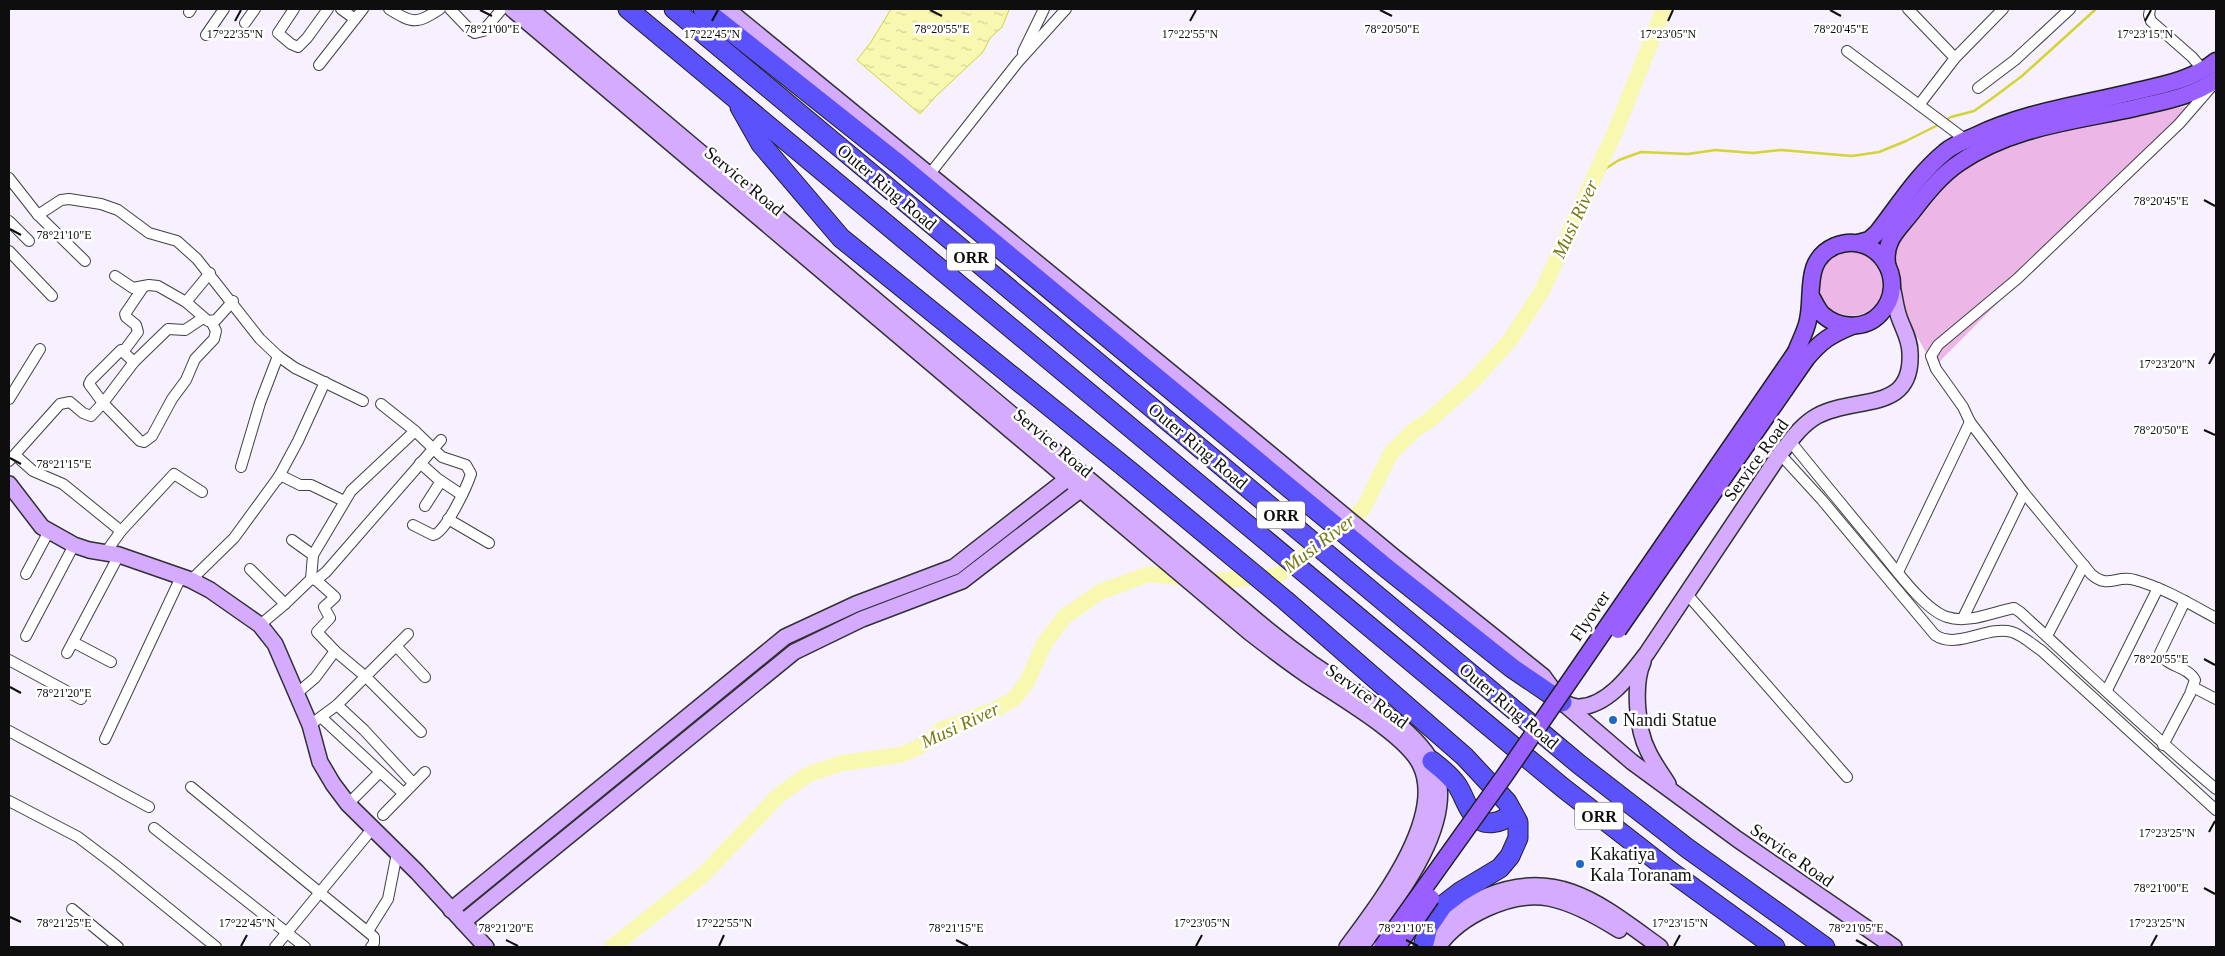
<svg xmlns="http://www.w3.org/2000/svg" width="2225" height="956" font-family="'Times New Roman',serif">
  <defs>
    <pattern id="water-ripples" width="26" height="14" patternUnits="userSpaceOnUse" patternTransform="scale(1.25)"><rect width="26" height="14" fill="#f9f8b1"/><path d="M2 4q2-2 4 0t4 0M15 11q2-2 4 0t4 0" fill="none" stroke="#d4d397"/></pattern>
  </defs>
  <rect width="100%" height="100%" fill="#f6f0ff"/>
  <!-- grass -->
  <g fill="#ecb7e7">
    <path d="M 2189,106 L 2177,123 L 1934,367 L 1899,304 L 1890,252 L 1958,172 L 1988,155 L 2048,134 L 2108,119 Z"/>
    <circle cx="1851" cy="284" r="32"/>
  </g>
  <!-- water -->
  <path fill="url(#water-ripples)" stroke="#d3d435" d="M 891,9 L 1007,9 L 1009,10 L 1002,27 L 990,38 L 983,52 L 936,96 L 920,114 L 857,60 L 871,42 Z"/>
  <g fill="none" stroke-linecap="round" stroke-linejoin="round">
    <!-- stream -->
    <g stroke="#d3d435" stroke-width="2.5">
      <path d="M 1944,121 L 1951,117 L 1974,111 L 1994,97 L 2022,76 L 2096,9"/>
      <path d="M 1594,176 L 1619,160 L 1641,152 L 1688,154 L 1715,150 L 1753,153 L 1781,150 L 1852,156 L 1879,152 L 1906,141 L 1940,124"/>
    </g>
    <!-- river -->
    <path stroke="#f9f8b1" stroke-width="16" d="M 612,947 L 703,875 L 779,795 L 807,775 L 842,763 L 900,755 L 919,747 L 943,729 L 994,710 L 1014,699 L 1027,682 L 1044,644 L 1064,617 L 1100,592 L 1149,574 L 1213,581 L 1277,576 L 1363,509 L 1391,453 L 1414,430 L 1431,419 L 1473,381 L 1511,339 L 1542,291 L 1615,132 L 1664,9"/>
    <!-- street casing -->
    <g stroke="#414141" stroke-width="12">
      <g id="street">
        <path d="M 294,9 L 278,33 L 291,44 L 298,47 L 307,38 L 328,9"/>
        <path d="M 341,9 L 355,19"/>
        <path d="M 389,9 C 413,24 417,24 440,9"/>
        <path d="M 450,9 L 470,30 L 475,33 L 483,31 L 502,9"/>
        <path d="M 1908,9 L 1955,58"/>
        <path d="M 2150,9 L 2149,15 L 2151,21 L 2192,57 L 2204,71"/>
        <path d="M 189,12 L 191,9"/>
        <path d="M 245,23 L 255,9"/>
        <path d="M 206,35 L 224,9"/>
        <path d="M 1847,51 L 1966,140"/>
        <path d="M 1023,52 L 1044,9"/>
        <path d="M 319,65 L 363,9"/>
        <path d="M 2212,86 L 2179,124 L 2017,279 L 1938,345 L 1931,356 L 1936,369 L 1963,407 L 1970,422 L 2024,493 L 2091,574 C 2109,590 2116,574 2135,580 C 2164,588 2190,604 2216,618"/>
        <path d="M 1978,88 L 2015,60 L 2070,9"/>
        <path d="M 1919,105 L 1955,58 L 2003,9"/>
        <path d="M 929,175 L 1018,62 L 1066,9"/>
        <path d="M 9,178 L 38,215 L 85,261"/>
        <path d="M 38,215 L 61,200 L 69,199 L 101,204 L 118,210 L 149,233 L 177,241 L 197,259 L 260,339 L 278,356 L 260,403 L 241,467"/>
        <path d="M 9,221 L 29,241"/>
        <path d="M 9,251 L 52,296"/>
        <path d="M 115,276 L 133,288 L 149,285 L 158,286 L 186,302 L 208,321 L 216,320 L 233,301"/>
        <path d="M 186,302 L 210,273"/>
        <path d="M 123,352 L 138,332 L 136,325 L 126,317 L 125,314 L 144,286"/>
        <path d="M 278,356 L 295,368 L 363,401"/>
        <path d="M 134,362 L 121,350 L 91,380 L 89,384 L 103,403 L 140,441 L 144,442 L 152,436 L 172,399 L 186,380 L 195,359 L 214,339 L 216,331 L 211,321"/>
        <path d="M 9,399 L 40,349"/>
        <path d="M 381,404 L 415,431"/>
        <path d="M 1790,441 C 1819,477 1848,512 1877,547 C 1893,566 1924,610 1947,617 C 1968,624 1993,612 2014,608 L 2020,612 C 2085,671 2149,733 2216,789"/>
        <path d="M 1780,454 L 1822,500 L 1935,635 C 1957,650 1987,625 2012,632 C 2022,635 2033,645 2042,651 L 2216,810"/>
        <path d="M 15,455 L 33,471 L 63,484 L 121,531"/>
        <path d="M 9,461 L 60,404 L 70,402 L 83,413 L 91,416 L 103,403 L 134,362 L 168,329 L 185,330 L 203,318"/>
        <path d="M 420,463 L 438,479 L 462,495"/>
        <path d="M 277,480 L 298,441 L 325,382"/>
        <path d="M 425,506 L 441,481"/>
        <path d="M 448,519 L 489,543"/>
        <path d="M 292,540 L 313,555"/>
        <path d="M 106,552 L 121,531 L 174,474 L 202,492"/>
        <path d="M 250,569 L 285,604"/>
        <path d="M 1898,572 L 1970,422"/>
        <path d="M 26,574 L 49,531"/>
        <path d="M 311,579 L 313,555 L 351,491 L 415,431 L 442,457 L 466,465 L 471,474 C 467,486 445,534 433,535 L 413,525"/>
        <path d="M 191,580 L 234,538 L 280,475 L 300,485 L 311,485 L 344,501"/>
        <path d="M 316,580 L 335,597 L 324,607 L 330,618 L 317,632 L 335,651"/>
        <path d="M 1686,593 L 1847,777"/>
        <path d="M 1963,618 L 2024,493"/>
        <path d="M 260,625 L 285,604 L 311,579 L 316,580 L 326,572 L 441,440"/>
        <path d="M 26,636 L 74,545"/>
        <path d="M 2047,636 L 2084,565"/>
        <path d="M 73,642 L 111,662"/>
        <path d="M 396,646 L 425,677"/>
        <path d="M 67,653 L 119,555"/>
        <path d="M 9,660 L 81,699"/>
        <path d="M 2193,687 L 2216,699"/>
        <path d="M 2107,690 L 2158,588"/>
        <path d="M 296,694 L 315,678 L 335,651 L 366,677 L 421,732"/>
        <path d="M 337,705 L 364,730 L 413,783"/>
        <path d="M 322,718 L 403,793"/>
        <path d="M 310,725 L 337,705 L 408,634"/>
        <path d="M 9,731 L 149,807"/>
        <path d="M 105,739 L 181,577"/>
        <path d="M 2163,745 L 2190,694 L 2195,680 C 2188,666 2166,667 2160,653 L 2185,601"/>
        <path d="M 191,787 L 374,937 L 374,943 L 371,947"/>
        <path d="M 9,801 L 78,837 L 115,865 L 216,947"/>
        <path d="M 348,804 L 379,773"/>
        <path d="M 383,815 L 425,772"/>
        <path d="M 154,828 L 305,947"/>
        <path d="M 72,909 L 118,947"/>
        <path d="M 368,931 L 388,899 L 397,853"/>
        <path d="M 275,947 L 372,829"/>
      </g>
    </g>
    <!-- secondary casing -->
    <g stroke="#303030" stroke-width="18">
      <g id="secondary">
        <path d="M 512,9 L 1249,632 C 1267,646 1285,660 1304,673 C 1334,694 1404,733 1420,764 C 1447,818 1377,906 1347,947"/>
        <path d="M 530,9 C 767,209 1004,410 1243,609 C 1266,629 1289,647 1314,665 C 1349,689 1425,732 1437,774 C 1453,831 1392,904 1361,947"/>
        <path d="M 727,9 L 1245,433 L 1393,556 L 1543,676 L 1562,702 L 1632,762 L 1737,839 L 1894,947"/>
        <path d="M 9,484 L 42,527 L 74,545 L 89,550 L 119,555 L 191,580 L 210,590 L 260,625 L 275,644 L 310,725 L 320,762 L 333,784 L 348,804 L 417,872 L 486,947"/>
        <path d="M 1643,662 C 1633,684 1637,730 1648,751 C 1653,762 1661,773 1668,784"/>
        <path d="M 1564,703 C 1568,704 1574,707 1579,707 C 1608,706 1631,674 1647,653 L 1780,454 C 1791,440 1801,425 1817,416 C 1855,395 1913,414 1910,353 C 1910,339 1903,329 1899,317 C 1896,309 1895,299 1893,291"/>
        <path d="M 451,910 L 785,637 L 856,604 L 954,567 L 1067,479"/>
        <path d="M 463,922 L 794,652 L 862,619 L 962,581 L 1080,490"/>
        <path d="M 1425,946 C 1441,924 1462,907 1487,896 C 1559,866 1604,907 1660,947"/>
        <path d="M 1438,947 C 1459,916 1511,891 1549,898 C 1574,903 1597,916 1619,930"/>
      </g>
    </g>
    <!-- primary casing -->
    <g stroke="#1f1f1f" stroke-width="19">
      <g id="primary">
        <path d="M 1858,243 L 1869,240 L 1877,233 C 1898,206 1918,174 1945,152 C 1953,145 1965,140 1975,136 C 2023,113 2073,106 2124,94 C 2156,86 2190,82 2216,61"/>
        <path d="M 1887,264 C 1884,240 1898,230 1912,212 C 1926,194 1940,176 1959,163 C 2011,127 2075,121 2135,108 C 2164,101 2191,97 2216,80"/>
        <path d="M 1796,352 C 1800,341 1806,331 1808,320 C 1814,293 1803,260 1835,246 C 1877,229 1911,282 1880,314 C 1865,330 1838,329 1822,314 C 1818,310 1815,303 1812,298"/>
        <path d="M 1806,359 C 1821,341 1830,335 1852,326"/>
      </g>
    </g>
    <!-- highway casing -->
    <g stroke="#1f1f1f" stroke-width="21">
      <g id="highway">
        <path d="M 628,9 L 1562,787 L 1670,871 L 1775,947"/>
        <path d="M 674,9 L 1580,765 L 1687,848 L 1825,947"/>
        <path d="M 703,9 L 897,163 L 1385,567 L 1512,668 L 1562,702"/>
        <path d="M 740,107 L 761,144 L 841,238 L 1132,473 L 1285,600 L 1465,757 L 1507,802 L 1518,822 L 1518,838 L 1510,856 L 1500,868 L 1460,892 L 1443,905 L 1428,927 L 1423,947"/>
        <path d="M 1432,761 C 1441,768 1450,775 1457,785 C 1463,794 1466,805 1472,813 C 1483,828 1501,824 1512,813"/>
      </g>
    </g>
    <!-- street -->
    <use href="#street" stroke="#fff" stroke-width="10"/>
    <!-- secondary -->
    <use href="#secondary" stroke="#d4abff" stroke-width="15"/>
    <!-- primary -->
    <use href="#primary" stroke="#9960ff" stroke-width="16"/>
    <!-- highway -->
    <use href="#highway" stroke="#5c52fb" stroke-width="19"/>
    <!-- primary-bridge casing -->
    <g stroke="#1f1f1f" stroke-width="19" stroke-linecap="butt">
      <g id="primary-bridge">
        <path d="M 1618,630 L 1806,359"/>
        <path d="M 1382,947 L 1505,775 L 1796,352"/>
        <path d="M 1397,947 L 1431,898"/>
      </g>
    </g>
    <!-- primary-bridge -->
    <use href="#primary-bridge" stroke="#9960ff" stroke-width="16"/>
  </g>
  <!-- ticks -->
  <path fill="none" stroke="#0e0e0e" stroke-width="2" d="M 480,10 L 492,16M 930,10 L 942,16M 1380,10 L 1392,16M 1830,10 L 1841,16M 235,21 L 241,10M 712,21 L 718,10M 1190,21 L 1196,10M 1668,21 L 1673,10M 2145,21 L 2151,10M 2204,200 L 2215,206M 10,229 L 21,235M 2209,364 L 2215,353M 2204,430 L 2215,435M 10,458 L 21,464M 2204,659 L 2215,665M 10,687 L 21,693M 2209,832 L 2215,821M 2204,888 L 2215,894M 10,917 L 21,922M 506,940 L 518,946M 956,940 L 968,946M 1406,940 L 1418,946M 1856,940 L 1867,946M 241,946 L 247,935M 719,946 L 724,935M 1196,946 L 1202,935M 1674,946 L 1680,935M 2151,946 L 2157,935"/>
  <!-- markers -->
  <g fill="#1f69c6" stroke="#fff" stroke-width="2">
    <circle cx="1613" cy="720" r="5"/>
    <circle cx="1580" cy="864" r="5"/>
  </g>
  <g text-anchor="middle" dominant-baseline="central" stroke-width="5" stroke-linejoin="round" paint-order="stroke">
    <!-- shield labels -->
    <g fill="#fff" stroke="#565656" stroke-width="1">
      <rect x="947" y="243.5" width="48" height="27" rx="4"/>
      <rect x="1257" y="501.5" width="48" height="27" rx="4"/>
      <rect x="1575" y="802.5" width="48" height="27" rx="4"/>
    </g>
    <g font-size="16" font-weight="bold" fill="#0e0e0e">
      <text x="971" y="257">ORR</text>
      <text x="1281" y="515">ORR</text>
      <text x="1599" y="816">ORR</text>
    </g>
    <!-- street labels -->
    <g font-size="18" fill="#0e0e0e" stroke="#fff">
      <text transform="translate(744 181) rotate(40)">Service Road</text>
      <text transform="translate(887 187) rotate(40)">Outer Ring Road</text>
      <text transform="translate(1053 443) rotate(40)">Service Road</text>
      <text transform="translate(1198 446) rotate(40)">Outer Ring Road</text>
      <text transform="translate(1756 460) rotate(-54)">Service Road</text>
      <text transform="translate(1590 616) rotate(-56)">Flyover</text>
      <text transform="translate(1367 696) rotate(36)">Service Road</text>
      <text transform="translate(1509 706) rotate(40)">Outer Ring Road</text>
      <text transform="translate(1792 855) rotate(35)">Service Road</text>
    </g>
    <!-- poi labels -->
    <g font-size="18" fill="#0e0e0e" stroke="#fff" text-anchor="start">
      <text x="1623" y="720">Nandi Statue</text>
      <text x="1590" y="854">Kakatiya<tspan x="1590" dy="21">Kala Toranam</tspan></text>
    </g>
    <!-- water labels -->
    <g font-size="19" font-style="italic" fill="#767a11" stroke="#fff">
      <text transform="translate(1575 219) rotate(-65)">Musi River</text>
      <text transform="translate(1319 543) rotate(-37)">Musi River</text>
      <text transform="translate(960 725) rotate(-25)">Musi River</text>
    </g>
  </g>
  <g font-size="12" text-anchor="middle" fill="#0e0e0e" stroke="#fff" stroke-width="5" stroke-linejoin="round" paint-order="stroke">
    <text x="492" y="33">78°21'00"E</text>
    <text x="942" y="33">78°20'55"E</text>
    <text x="1392" y="33">78°20'50"E</text>
    <text x="1841" y="33">78°20'45"E</text>
    <text x="235" y="38">17°22'35"N</text>
    <text x="712" y="38">17°22'45"N</text>
    <text x="1190" y="38">17°22'55"N</text>
    <text x="1668" y="38">17°23'05"N</text>
    <text x="2145" y="38">17°23'15"N</text>
    <text x="2161" y="205">78°20'45"E</text>
    <text x="64" y="239">78°21'10"E</text>
    <text x="2167" y="368">17°23'20"N</text>
    <text x="2161" y="434">78°20'50"E</text>
    <text x="64" y="468">78°21'15"E</text>
    <text x="2161" y="663">78°20'55"E</text>
    <text x="64" y="697">78°21'20"E</text>
    <text x="2167" y="837">17°23'25"N</text>
    <text x="2161" y="892">78°21'00"E</text>
    <text x="64" y="927">78°21'25"E</text>
    <text x="247" y="927">17°22'45"N</text>
    <text x="724" y="927">17°22'55"N</text>
    <text x="1202" y="927">17°23'05"N</text>
    <text x="1680" y="927">17°23'15"N</text>
    <text x="2157" y="927">17°23'25"N</text>
    <text x="1406" y="932">78°21'10"E</text>
    <text x="506" y="932">78°21'20"E</text>
    <text x="956" y="932">78°21'15"E</text>
    <text x="1856" y="932">78°21'05"E</text>
  </g>
  <!-- border -->
  <rect width="2225" height="956" fill="none" stroke="#0e0e0e" stroke-width="20"/>
</svg>
